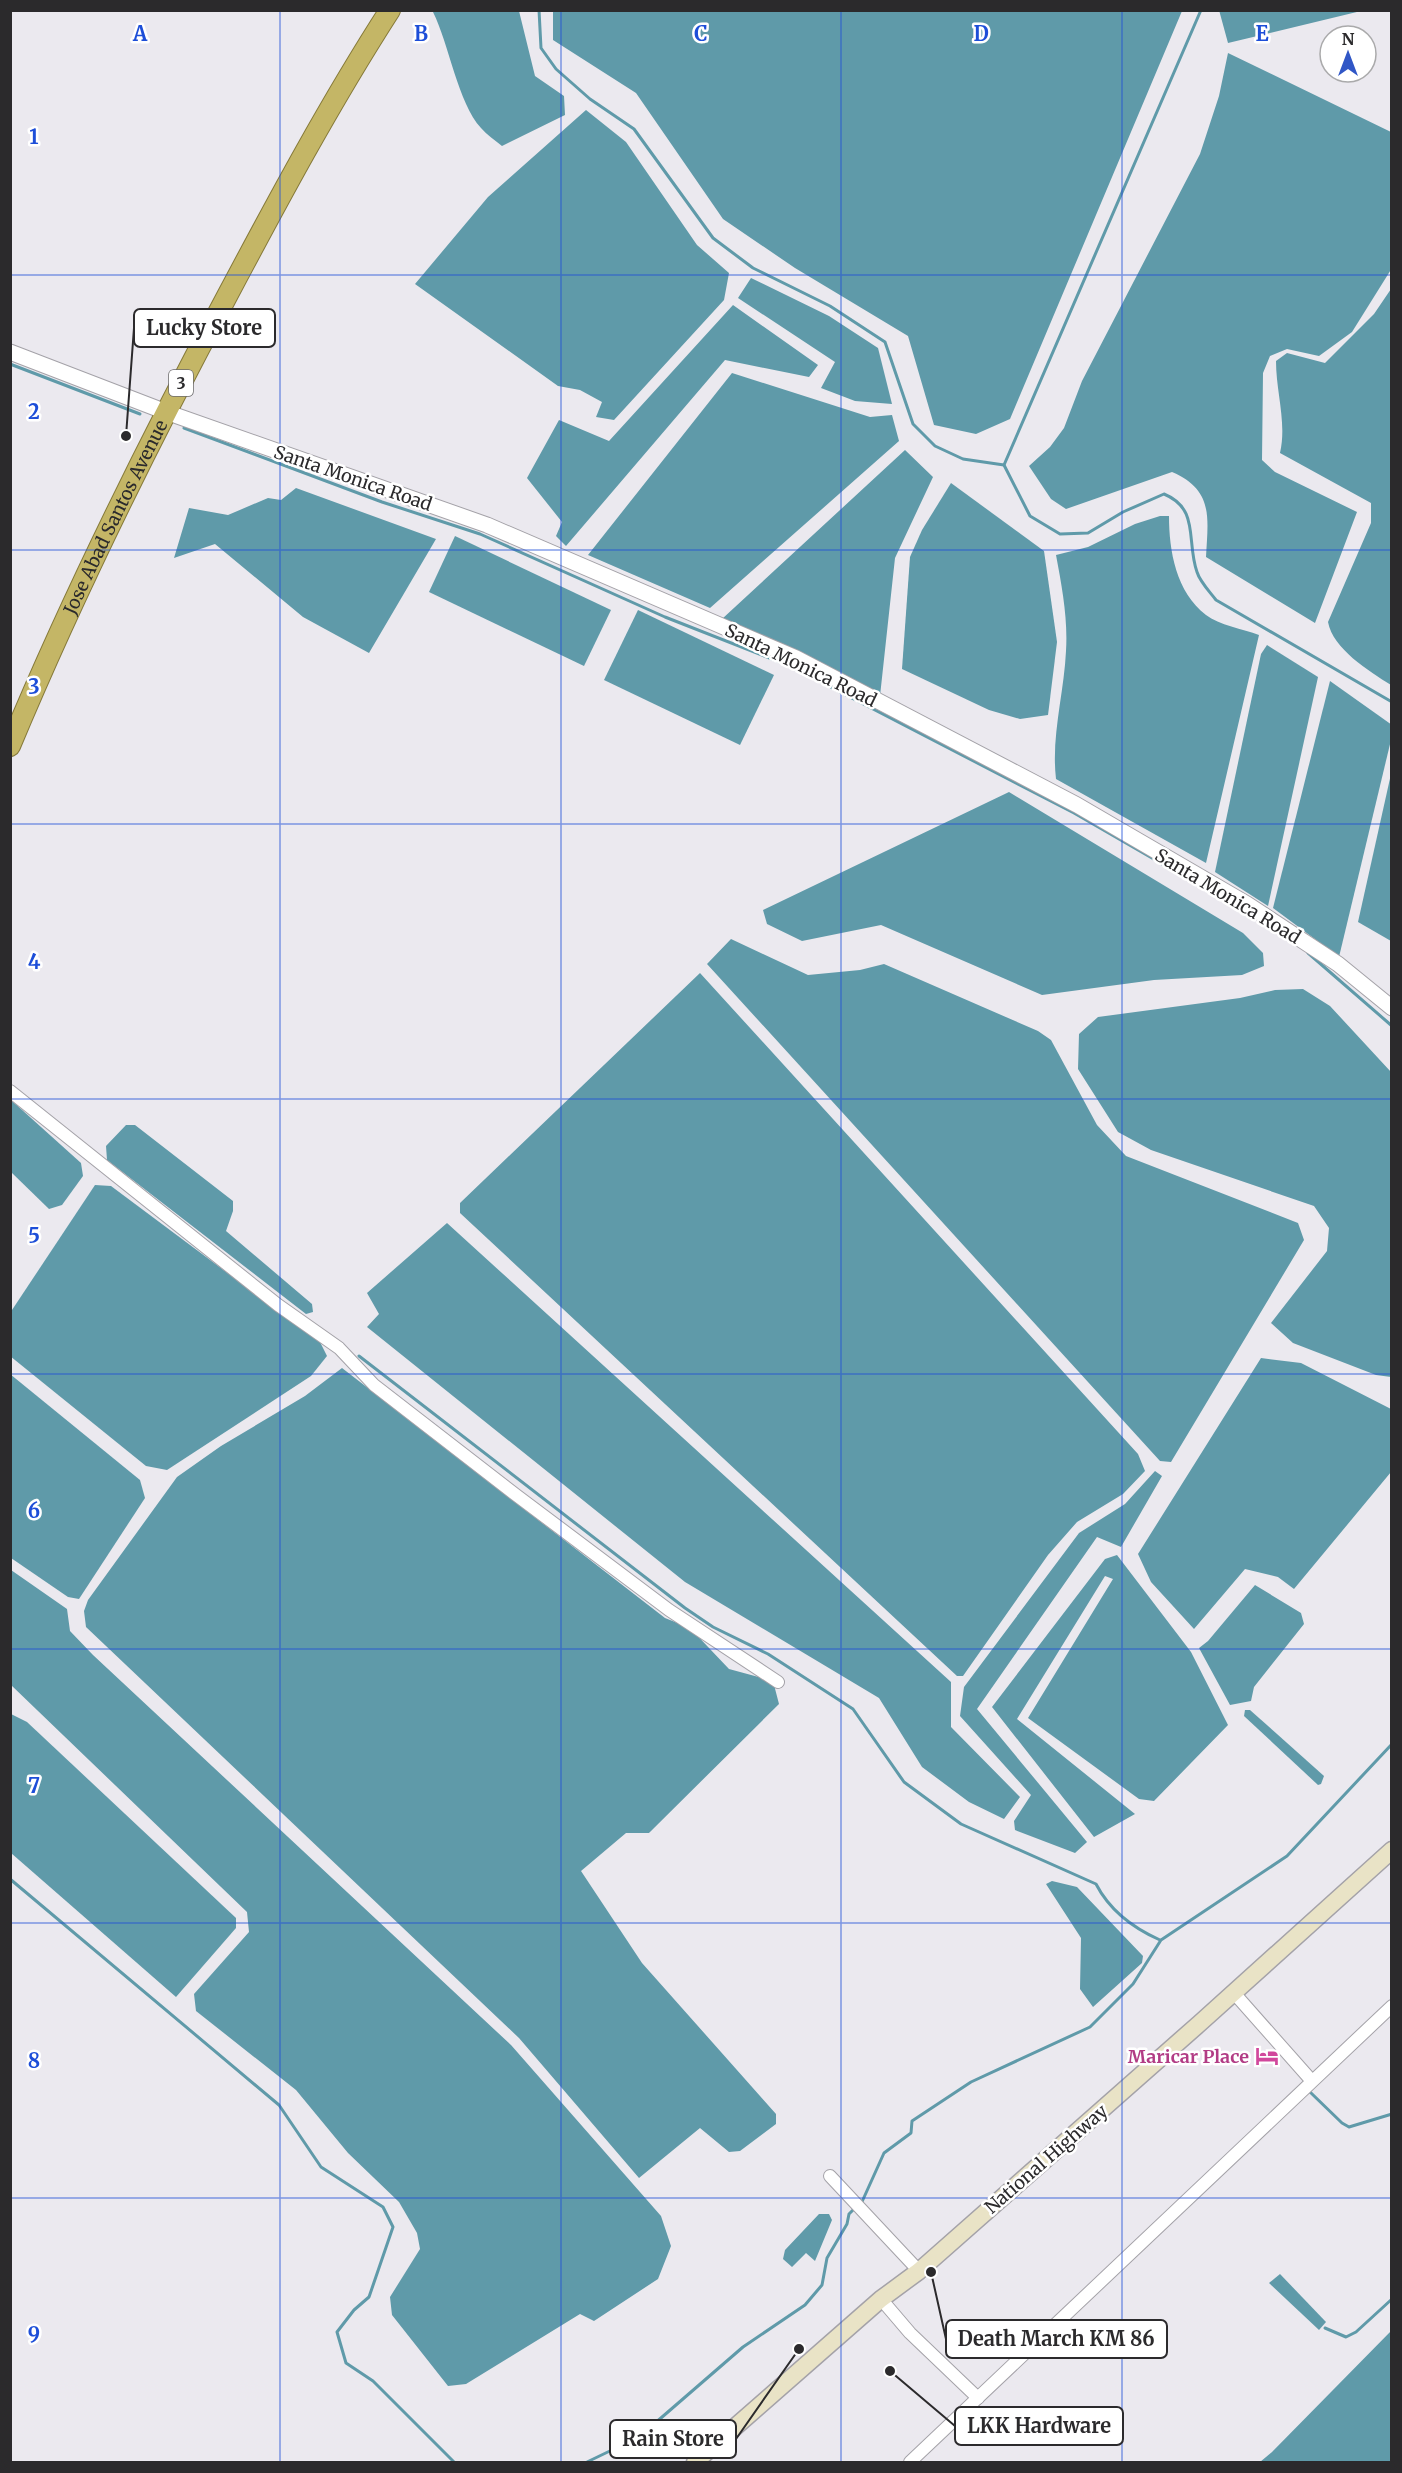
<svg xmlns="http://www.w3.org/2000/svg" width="1402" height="2473" font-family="Merriweather,serif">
  <rect width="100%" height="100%" fill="#ebe9ef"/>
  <!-- water -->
  <g fill="#5f9aa9">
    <path d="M 1219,10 L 1361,10 L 1361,11 L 1228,43 Z"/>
    <path d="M 435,11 L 519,11 L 535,76 L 564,96 L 565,115 L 502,146 C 495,140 487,135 481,128 C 458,103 449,44 433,12 Z"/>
    <path d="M 553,11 L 553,10 L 1182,11 L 1010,419 L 976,434 L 934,425 L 908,336 L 795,268 L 723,219 L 636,93 L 553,40 Z"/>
    <path d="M 1228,53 L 1391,132 L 1392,268 L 1352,332 L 1319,356 L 1287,349 L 1270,356 L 1263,373 L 1262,460 L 1275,472 L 1357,512 L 1315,623 L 1206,557 C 1208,518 1214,490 1172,472 L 1066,509 L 1051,499 L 1029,466 L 1050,447 L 1064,428 L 1082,381 L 1200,154 L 1219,96 Z"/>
    <path d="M 586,110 L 626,142 L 697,245 L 729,273 L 724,300 L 614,420 L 596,417 L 602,402 L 580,390 L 558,386 L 415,284 L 488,197 Z"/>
    <path d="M 751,278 L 829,316 L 878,348 L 892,404 L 855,401 L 821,388 L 835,362 L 738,298 Z"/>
    <path d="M 1391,289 L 1391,685 C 1369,671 1333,649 1328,622 L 1371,523 L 1371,503 L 1280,453 C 1287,423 1276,392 1276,361 L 1287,353 L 1325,363 L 1374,314 Z"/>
    <path d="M 733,305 L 818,365 L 809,377 L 725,360 L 566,546 L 556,536 L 562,522 L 527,478 L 559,420 L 609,441 Z"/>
    <path d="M 732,373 L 870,417 L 892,415 L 899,441 L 710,608 L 588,555 Z"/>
    <path d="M 905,450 L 933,477 L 895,558 L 880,696 L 722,619 Z"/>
    <path d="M 951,483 L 1044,551 L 1057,642 L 1048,715 L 1020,719 L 989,710 L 902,669 L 910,557 L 922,530 Z"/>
    <path d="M 296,488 L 436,539 L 369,653 L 303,617 L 215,544 L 174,558 L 189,508 L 228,515 L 268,498 L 281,500 Z"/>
    <path d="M 1160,516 L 1169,516 C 1169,551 1176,592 1206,615 C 1219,625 1243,629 1259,635 L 1206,863 L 1056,779 C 1051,736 1064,694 1066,651 C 1068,619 1062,587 1056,555 L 1088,547 L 1135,524 Z"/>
    <path d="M 455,536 L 611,610 L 584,666 L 429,592 Z"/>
    <path d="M 638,610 L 774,675 L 740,745 L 604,680 Z"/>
    <path d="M 1267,645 L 1318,677 L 1268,906 L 1215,872 L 1261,654 Z"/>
    <path d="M 1330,681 L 1392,725 L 1391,740 L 1339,957 L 1273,908 Z"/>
    <path d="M 1391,774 L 1391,941 L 1358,922 Z"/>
    <path d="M 1009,792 L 1243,933 L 1263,953 L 1264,966 L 1242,975 L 1154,980 L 1042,995 L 881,925 L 802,941 L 767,924 L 763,910 Z"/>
    <path d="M 731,939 L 808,975 L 860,970 L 884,964 L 1038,1031 L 1051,1040 L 1097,1125 L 1126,1156 L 1298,1223 L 1304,1240 L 1171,1462 L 1160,1461 L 707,964 Z"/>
    <path d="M 700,973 L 1138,1454 L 1145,1471 L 1123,1494 L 1077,1522 L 1048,1555 L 963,1676 L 957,1676 L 460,1213 L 460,1203 Z"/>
    <path d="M 1303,989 L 1330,1006 L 1391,1072 L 1391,1377 L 1376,1375 L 1293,1343 L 1271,1323 L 1327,1251 L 1329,1228 L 1314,1206 L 1151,1150 L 1118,1132 L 1078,1069 L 1079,1034 L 1098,1017 L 1240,998 L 1275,990 Z"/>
    <path d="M 11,1100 L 81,1163 L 83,1176 L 62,1205 L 49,1209 L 11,1172 Z"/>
    <path d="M 126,1125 L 135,1125 L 233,1201 L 233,1211 L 226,1231 L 312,1304 L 313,1312 L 306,1314 L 107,1160 L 106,1146 Z"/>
    <path d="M 95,1185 L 111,1186 L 320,1342 L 327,1356 L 311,1376 L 167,1470 L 146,1466 L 10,1356 L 10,1313 Z"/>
    <path d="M 447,1223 L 951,1682 L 951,1727 L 1020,1797 L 1004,1819 L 969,1802 L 922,1767 L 879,1698 L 685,1582 L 367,1327 L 379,1314 L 367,1293 Z"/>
    <path d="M 1261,1358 L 1301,1363 L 1391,1409 L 1391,1472 L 1294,1589 L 1278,1577 L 1245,1569 L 1194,1629 L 1151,1582 L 1138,1554 Z"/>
    <path d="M 342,1368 L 665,1618 L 690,1628 L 729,1669 L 773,1681 L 779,1704 L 649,1833 L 626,1833 L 581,1871 L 642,1963 L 776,2114 L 776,2124 L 740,2151 L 729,2152 L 700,2128 L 639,2178 L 519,2038 L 86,1627 L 84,1611 L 88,1600 L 177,1477 L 221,1446 L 305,1396 Z"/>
    <path d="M 10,1374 L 140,1480 L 145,1498 L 79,1599 L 68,1597 L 11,1558 Z"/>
    <path d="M 1155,1471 L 1162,1476 L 1121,1547 L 1097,1537 L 977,1709 L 1087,1842 L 1075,1853 L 1015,1830 L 1014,1821 L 1031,1795 L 960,1716 L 964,1687 L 1079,1533 L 1125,1504 Z"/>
    <path d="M 1117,1555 L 1191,1652 L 1228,1725 L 1154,1801 L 1139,1799 L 1028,1718 L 1113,1579 L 1105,1576 L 1017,1719 L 1135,1814 L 1094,1837 L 992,1707 L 1105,1559 Z"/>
    <path d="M 11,1570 L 67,1609 L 70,1631 L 93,1655 L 511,2045 L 661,2216 L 671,2246 L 658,2279 L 594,2321 L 580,2314 L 466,2384 L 448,2386 L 392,2315 L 390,2297 L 420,2249 L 417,2233 L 399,2202 L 348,2153 L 296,2090 L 196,2011 L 194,1994 L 249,1932 L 247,1912 L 11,1685 Z"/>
    <path d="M 1255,1585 L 1301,1613 L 1304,1624 L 1254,1687 L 1251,1701 L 1230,1705 L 1199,1648 L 1208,1641 Z"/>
    <path d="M 1245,1710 L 1250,1710 L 1324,1776 L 1321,1784 L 1318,1785 L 1244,1716 Z"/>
    <path d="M 11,1714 L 27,1722 L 236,1918 L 236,1928 L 176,1997 L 11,1853 Z"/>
    <path d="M 1052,1881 L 1077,1887 L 1143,1956 L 1142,1963 L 1093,2007 L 1080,1989 L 1081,1938 L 1046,1884 Z"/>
    <path d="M 819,2214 L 829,2214 L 832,2220 L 815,2261 L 806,2253 L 792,2267 L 783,2259 L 785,2250 Z"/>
    <path d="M 1280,2274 L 1326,2322 L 1319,2330 L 1269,2283 Z"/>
    <path d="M 1391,2331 L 1391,2462 L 1260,2462 L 1272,2452 Z"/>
  </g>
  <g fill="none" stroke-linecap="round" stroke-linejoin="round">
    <!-- stream -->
    <g stroke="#5f9aa9" stroke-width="3">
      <path d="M 539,10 L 541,48 L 556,69 L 590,99 L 634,129 L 713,238 L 753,268 L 830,306 L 885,342 L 913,424 L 935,446 L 963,459 L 1004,465"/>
      <path d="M 1201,10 L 1004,465 L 1030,516 L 1060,534 L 1088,533 L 1123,512 L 1164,494 C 1200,509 1186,541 1197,572 C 1200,582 1210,592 1216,600 L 1392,702"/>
      <path d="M 10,364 L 140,414"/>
      <path d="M 184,428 L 382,502 L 480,534 L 665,617 L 790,666 L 1074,813 L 1242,910"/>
      <path d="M 1308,953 L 1392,1026"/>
      <path d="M 359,1356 L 685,1608 L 713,1627 L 768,1654 L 853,1709 L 904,1782 L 961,1824 L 1096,1884 C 1110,1911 1133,1928 1160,1940"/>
      <path d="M 10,1879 L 279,2105 L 321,2167 L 383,2207 L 393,2227 L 369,2297 L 354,2310 L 337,2332 L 346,2363 L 373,2381 L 454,2462"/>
      <path d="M 1310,2092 L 1342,2123 L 1349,2127 L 1392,2114"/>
      <path d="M 861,2204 L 884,2153 L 911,2133 L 912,2121 L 971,2082 L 1090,2027 L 1133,1984 L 1161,1940 L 1287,1856 L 1392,1744"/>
      <path d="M 1325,2328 L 1346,2337 L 1356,2332 L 1392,2299"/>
      <path d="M 587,2462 L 639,2437 L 743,2347 L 805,2305 L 822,2285 L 827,2258 L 847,2224 L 849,2214 L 856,2207"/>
    </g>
    <!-- minor casing -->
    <g stroke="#a4a2a8" stroke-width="14">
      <g id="minor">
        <path d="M 10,1091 L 278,1305 L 339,1348 L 374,1385 L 516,1495 L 669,1610 L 778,1682"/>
        <path d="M 1234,1993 L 1311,2080"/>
        <path d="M 830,2176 L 919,2271"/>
        <path d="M 881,2299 L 910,2333 L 978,2398"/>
        <path d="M 910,2462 L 1392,2006"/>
      </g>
    </g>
    <!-- tertiary casing -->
    <g stroke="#a4a2a8" stroke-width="17">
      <path id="tertiary" d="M 10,352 L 166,412 L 487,525 L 796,658 L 1077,805 L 1247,904 L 1338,964 L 1392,1008"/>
    </g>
    <!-- secondary casing -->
    <g stroke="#a4a2a8" stroke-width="19">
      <path id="secondary" d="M 695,2462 L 881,2299 L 919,2271 L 1200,2023 L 1392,1850"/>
    </g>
    <!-- trunk casing -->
    <g stroke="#857939" stroke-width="22">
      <g id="trunk">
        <path id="s1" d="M 10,746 C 74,593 148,444 226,298 C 278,200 330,103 390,10"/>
      </g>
    </g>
    <!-- minor -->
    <use href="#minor" stroke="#fff" stroke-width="12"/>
    <!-- tertiary -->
    <use href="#tertiary" stroke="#fff" stroke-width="15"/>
    <!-- secondary -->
    <use href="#secondary" stroke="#e9e3c6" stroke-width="16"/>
    <!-- trunk -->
    <use href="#trunk" stroke="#c4b666" stroke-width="20"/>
  </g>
  <!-- grid -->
  <path fill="none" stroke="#1d4ed8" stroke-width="1.5" stroke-opacity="0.55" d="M 280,10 L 280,2462M 561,10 L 561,2462M 841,10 L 841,2462M 1122,10 L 1122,2462M 10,275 L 1392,275M 10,550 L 1392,550M 10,824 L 1392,824M 10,1099 L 1392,1099M 10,1374 L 1392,1374M 10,1649 L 1392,1649M 10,1923 L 1392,1923M 10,2198 L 1392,2198"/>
  <!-- icons -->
  <defs>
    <g id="hotel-bare" transform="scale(1.8)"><path d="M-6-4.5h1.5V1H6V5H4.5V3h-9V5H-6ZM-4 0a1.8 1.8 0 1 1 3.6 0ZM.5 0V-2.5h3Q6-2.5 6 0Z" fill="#d1479c" stroke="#fff" stroke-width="2.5" paint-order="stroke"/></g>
  </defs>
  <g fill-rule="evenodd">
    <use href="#hotel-bare" x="1267" y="2056"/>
  </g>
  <g text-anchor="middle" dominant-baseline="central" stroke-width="5" stroke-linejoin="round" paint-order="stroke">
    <!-- shield labels -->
    <rect fill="#fff" stroke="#6b6a6b" stroke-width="1.5" x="169" y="370" width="24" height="26" rx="4.5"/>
    <g font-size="16" font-weight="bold" fill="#2b2a2c">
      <text x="181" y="383">3</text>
    </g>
    <!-- street labels -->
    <g font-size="18" fill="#2b2a2c" stroke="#fff">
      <text transform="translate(353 478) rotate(19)">Santa Monica Road</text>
      <text stroke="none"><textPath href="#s1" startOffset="252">Jose Abad Santos Avenue</textPath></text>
      <text transform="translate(801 665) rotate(26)">Santa Monica Road</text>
      <text transform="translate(1228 896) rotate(31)">Santa Monica Road</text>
      <text transform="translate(1046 2159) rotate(-41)">National Highway</text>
    </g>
    <!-- hotel labels -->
    <g font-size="18" font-weight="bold" fill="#b23c85" stroke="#fff" text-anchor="end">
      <text x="1249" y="2056">Maricar Place</text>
    </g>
  </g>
  <g font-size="20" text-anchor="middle" font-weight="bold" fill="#1d4ed8" stroke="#fff" stroke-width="5" stroke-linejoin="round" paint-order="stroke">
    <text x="140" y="41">A</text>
    <text x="421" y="41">B</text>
    <text x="701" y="41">C</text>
    <text x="981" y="41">D</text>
    <text x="1262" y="41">E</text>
    <text x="34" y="144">1</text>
    <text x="34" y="419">2</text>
    <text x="34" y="694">3</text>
    <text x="34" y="969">4</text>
    <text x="34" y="1243">5</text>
    <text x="34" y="1518">6</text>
    <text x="34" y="1793">7</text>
    <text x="34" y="2068">8</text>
    <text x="34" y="2342">9</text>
  </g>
  <!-- callouts -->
  <path fill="none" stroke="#2b2a2c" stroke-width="2" d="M126 436L134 328M931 2272L946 2339M890 2371L955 2426M799 2349L736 2439"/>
  <g fill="#2b2a2c" stroke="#fff" stroke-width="2">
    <circle cx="126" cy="436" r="6"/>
    <circle cx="931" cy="2272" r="6"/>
    <circle cx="890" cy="2371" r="6"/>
    <circle cx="799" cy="2349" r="6"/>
  </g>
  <g fill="#fff" stroke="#2b2a2c" stroke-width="2">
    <rect x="134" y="309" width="141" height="38" rx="6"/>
    <rect x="946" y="2320" width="221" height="38" rx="6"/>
    <rect x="955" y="2407" width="168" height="38" rx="6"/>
    <rect x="610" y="2420" width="126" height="38" rx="6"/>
  </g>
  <g font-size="20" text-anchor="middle" font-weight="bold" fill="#2b2a2c">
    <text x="204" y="335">Lucky Store</text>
    <text x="1056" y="2346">Death March KM 86</text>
    <text x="1039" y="2433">LKK Hardware</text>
    <text x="673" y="2446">Rain Store</text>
  </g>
  <!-- border -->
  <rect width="1402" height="2473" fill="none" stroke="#2b2a2c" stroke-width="24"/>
  <!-- north arrow -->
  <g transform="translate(1348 54)"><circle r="28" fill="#ffffff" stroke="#aaaaab" stroke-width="1.5"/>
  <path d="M0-4.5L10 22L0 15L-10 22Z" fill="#3056c6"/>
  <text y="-9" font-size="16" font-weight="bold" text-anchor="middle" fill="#2b2a2c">N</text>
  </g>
</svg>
